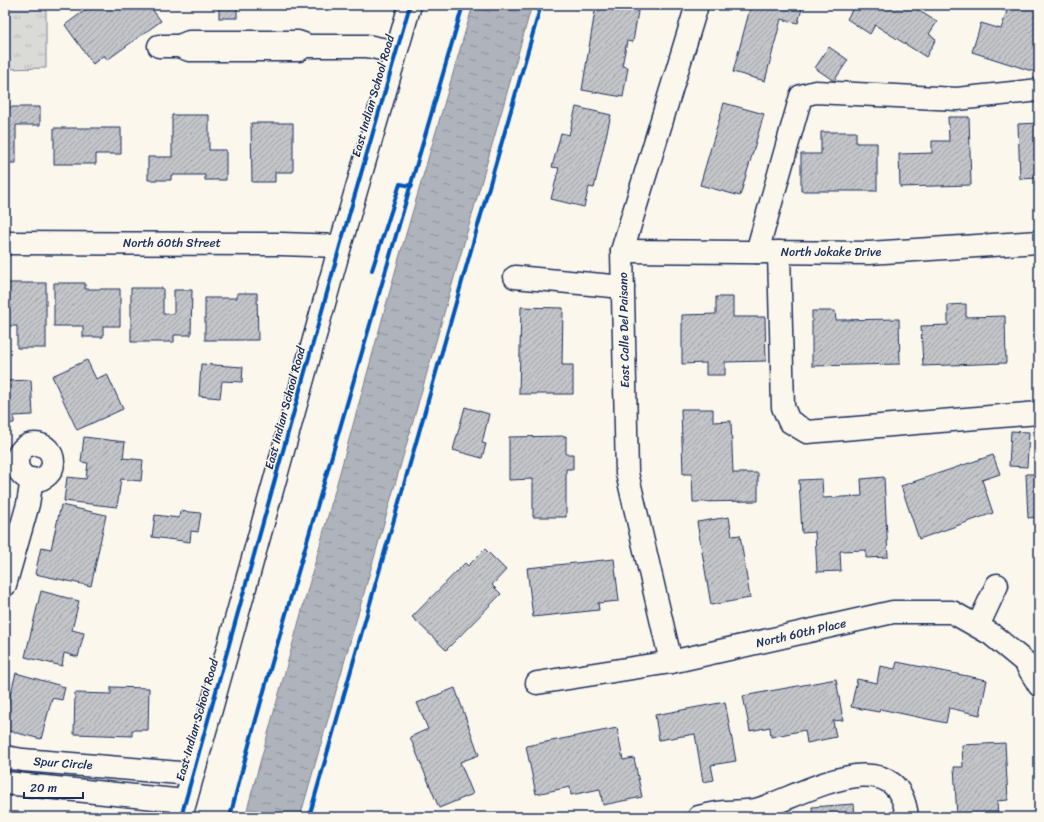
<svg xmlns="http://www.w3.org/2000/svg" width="1044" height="822" font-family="Sriracha,sans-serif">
  <defs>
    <pattern id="grass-tufts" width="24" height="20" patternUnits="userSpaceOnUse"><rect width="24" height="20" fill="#dadad7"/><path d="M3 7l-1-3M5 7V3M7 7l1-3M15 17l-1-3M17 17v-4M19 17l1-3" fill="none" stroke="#babbbb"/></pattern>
    <pattern id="water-ripples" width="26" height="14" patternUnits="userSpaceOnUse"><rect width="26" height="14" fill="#afb3bb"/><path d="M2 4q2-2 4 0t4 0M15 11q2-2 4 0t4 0" fill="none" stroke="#8e929b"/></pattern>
    <pattern id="building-hatch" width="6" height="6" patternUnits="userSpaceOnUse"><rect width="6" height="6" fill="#c3c5c9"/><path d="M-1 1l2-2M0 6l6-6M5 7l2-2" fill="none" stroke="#9ea0a6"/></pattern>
  </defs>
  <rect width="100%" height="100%" fill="#fbf7ec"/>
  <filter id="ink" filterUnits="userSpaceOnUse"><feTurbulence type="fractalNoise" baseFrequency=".025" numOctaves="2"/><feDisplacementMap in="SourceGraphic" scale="8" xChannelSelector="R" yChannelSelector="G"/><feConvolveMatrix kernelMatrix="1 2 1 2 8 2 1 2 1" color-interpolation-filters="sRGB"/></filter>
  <g filter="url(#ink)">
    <!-- grass -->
    <path fill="url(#grass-tufts)" stroke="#7a849a" d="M 5,5 L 46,5 L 46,68 L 5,69 Z"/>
    <!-- water -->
    <path fill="url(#water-ripples)" stroke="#747e96" d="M 473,5 L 532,5 L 300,817 L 245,817 L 399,258 Z"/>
    <!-- building -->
    <g fill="url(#building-hatch)" stroke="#1b2f5e">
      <path d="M 92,5 L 149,5 L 161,21 L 107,60 L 104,55 L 93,64 L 65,25 Z"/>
      <rect x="219" y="5" width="18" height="13"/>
      <path d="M 596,5 L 639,5 L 633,42 L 627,41 L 622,66 L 628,67 L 623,97 L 582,90 Z"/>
      <path d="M 751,5 L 803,5 L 798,23 L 781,19 L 765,81 L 733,72 Z"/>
      <path d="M 855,5 L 910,5 L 937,22 L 929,34 L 936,39 L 926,57 L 875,25 L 870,34 L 847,19 Z"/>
      <path d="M 999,5 L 1039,5 L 1038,73 L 972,52 L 981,23 L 1001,29 L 1007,11 L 998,9 Z"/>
      <path d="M 829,47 L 848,60 L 834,81 L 815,68 Z"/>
      <path d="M 724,103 L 764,114 L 740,196 L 700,185 Z"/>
      <path d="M 5,107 L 40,107 L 40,125 L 16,125 L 16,163 L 5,163 Z"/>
      <path d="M 576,107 L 611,115 L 594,188 L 589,187 L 584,207 L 551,199 L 559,168 L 552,167 L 561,133 L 569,135 Z"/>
      <path d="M 172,115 L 209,115 L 209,150 L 226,150 L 226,180 L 205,180 L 205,175 L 171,175 L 171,180 L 148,180 L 148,157 L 172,157 Z"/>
      <path d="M 948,117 L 969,117 L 971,185 L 900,187 L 899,154 L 932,153 L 932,141 L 949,141 Z"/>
      <path d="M 251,123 L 293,123 L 293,172 L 275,172 L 275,182 L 252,182 Z"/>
      <path d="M 1039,123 L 1039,178 L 1020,179 L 1018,124 Z"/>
      <path d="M 54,128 L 121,128 L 121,154 L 96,154 L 96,164 L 54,164 Z"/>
      <path d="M 821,132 L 856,132 L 856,143 L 877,143 L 877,191 L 801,191 L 801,154 L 821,154 Z"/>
      <path d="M 5,283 L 46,283 L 46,348 L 17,348 L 17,326 L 5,326 Z"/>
      <path d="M 54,283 L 85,283 L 85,289 L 120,289 L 120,326 L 103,326 L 103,337 L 83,337 L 83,326 L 54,326 Z"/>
      <path d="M 131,288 L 163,288 L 163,314 L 174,314 L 174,290 L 192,290 L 191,335 L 174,335 L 174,342 L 131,342 Z"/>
      <path d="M 237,293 L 257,293 L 258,340 L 205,340 L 205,298 L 237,298 Z"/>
      <path d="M 716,297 L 733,297 L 733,317 L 765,317 L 766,361 L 725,362 L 725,375 L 706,375 L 706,363 L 682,364 L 682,315 L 716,314 Z"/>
      <path d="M 966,304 L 966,317 L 1005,316 L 1006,363 L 923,366 L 921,326 L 948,325 L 948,305 Z"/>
      <path d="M 521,307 L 563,308 L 562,365 L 573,365 L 573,394 L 519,394 Z"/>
      <path d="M 812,311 L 835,311 L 836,320 L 899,319 L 900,364 L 812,366 Z"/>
      <path d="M 87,360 L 96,379 L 107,374 L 123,409 L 77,430 L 52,376 Z"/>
      <path d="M 201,364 L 243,367 L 242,382 L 222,381 L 220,398 L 199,396 Z"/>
      <path d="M 31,380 L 33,415 L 14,416 L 14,423 L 5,424 L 5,381 Z"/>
      <path d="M 465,407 L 489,414 L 482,443 L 486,444 L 482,458 L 453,450 Z"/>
      <path d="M 681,409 L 713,409 L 713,422 L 731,421 L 733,473 L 758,473 L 758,501 L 693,502 L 692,474 L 683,474 Z"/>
      <path d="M 1011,431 L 1029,432 L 1027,467 L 1009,466 Z"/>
      <path d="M 566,436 L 566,454 L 573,454 L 573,469 L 566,469 L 566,517 L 533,517 L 533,479 L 509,480 L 509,437 Z"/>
      <path d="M 84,437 L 125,442 L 123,458 L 143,460 L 141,481 L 121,479 L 117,507 L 64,501 L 67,477 L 86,479 L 88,463 L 81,462 Z"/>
      <path d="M 993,455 L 1000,474 L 982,480 L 993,513 L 919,539 L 901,486 Z"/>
      <path d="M 1026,474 L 1039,474 L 1039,517 L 1028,518 Z"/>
      <path d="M 884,477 L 888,557 L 866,558 L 866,550 L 840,551 L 841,571 L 817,572 L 815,532 L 802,533 L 799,480 L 822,479 L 823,498 L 862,496 L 861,479 Z"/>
      <path d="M 61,505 L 106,515 L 91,586 L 35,574 L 41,547 L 51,549 Z"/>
      <path d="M 180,511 L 201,513 L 198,532 L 191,531 L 190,542 L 152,537 L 155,515 L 179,518 Z"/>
      <path d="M 729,517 L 732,536 L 740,535 L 750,598 L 711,605 L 697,522 Z"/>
      <path d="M 485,549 L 506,570 L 492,585 L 501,594 L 446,650 L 412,617 L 465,563 L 468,566 Z"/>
      <path d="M 614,559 L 619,601 L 598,603 L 599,610 L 533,617 L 527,568 Z"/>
      <path d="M 41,591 L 79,601 L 72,630 L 84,633 L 78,657 L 64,653 L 62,666 L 25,657 Z"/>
      <path d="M 897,662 L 987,680 L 980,715 L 949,708 L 946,723 L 880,709 L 879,712 L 851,707 L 857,679 L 877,683 L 880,666 L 895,669 Z"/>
      <path d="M 16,673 L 65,687 L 62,700 L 52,698 L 41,739 L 5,730 L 5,715 Z"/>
      <path d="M 836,679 L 843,720 L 833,721 L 836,737 L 807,743 L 805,730 L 771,737 L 770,727 L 750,731 L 743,696 Z"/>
      <path d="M 111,687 L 149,688 L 148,730 L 132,730 L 132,736 L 74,734 L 75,693 L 111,694 Z"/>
      <path d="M 455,688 L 479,755 L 460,762 L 473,794 L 439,808 L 410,737 L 428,729 L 417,703 Z"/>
      <path d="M 725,702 L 736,761 L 711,765 L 714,780 L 703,782 L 695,734 L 659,740 L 655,715 Z"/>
      <path d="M 617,728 L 623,760 L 634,758 L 642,797 L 603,805 L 600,789 L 571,795 L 570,787 L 536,794 L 526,746 Z"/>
      <path d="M 1005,743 L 1008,800 L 997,801 L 998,817 L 957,817 L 954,767 L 963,767 L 962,745 Z"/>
      <path d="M 854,804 L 855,817 L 813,817 L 812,807 Z"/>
    </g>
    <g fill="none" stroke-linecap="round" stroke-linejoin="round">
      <!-- minor casing -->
      <g stroke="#1b2f5e" stroke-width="25">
        <g id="minor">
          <path d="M 305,45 L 299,50 L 189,50 L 179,46 L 189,42 L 298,42 L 309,46 L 367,46 L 396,52"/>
          <path d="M 159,46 L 179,46"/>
          <path d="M 5,243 L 281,244 L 340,246"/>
          <path d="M 622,251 L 869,253 L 1039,242"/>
          <path d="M 757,252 L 801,96 L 815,92 L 957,99 L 1039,90"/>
          <path d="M 779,252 L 783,407 L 789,421 L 807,432 L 1039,413"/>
          <path d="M 515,277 L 623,287"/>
          <circle cx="35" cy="462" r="18"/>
          <path d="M 5,585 L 28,504 L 32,479"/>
          <path d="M 978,626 L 997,585"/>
          <path d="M 671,662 L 627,473 L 622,251 L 697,5"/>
          <path d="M 537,683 L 671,662 L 893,612 L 952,612 L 991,634 L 1025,662 L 1039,685"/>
          <path d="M 5,757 L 23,760 L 192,774"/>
          <path d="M 5,783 L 185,801"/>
          <path d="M 699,817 C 707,815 716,813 725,812 C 736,811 748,812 759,809 C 801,796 898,736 907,817"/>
        </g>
      </g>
      <!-- major casing -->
      <g stroke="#1b2f5e" stroke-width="25">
        <path id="major" d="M 181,817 L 340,246 L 410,5"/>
      </g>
      <!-- minor -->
      <use href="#minor" stroke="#fbf7ec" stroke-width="22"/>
      <!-- major -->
      <use href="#major" stroke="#fbf7ec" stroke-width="22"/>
      <!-- cycleway casing -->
      <g stroke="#fbf7ec" stroke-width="6">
        <g id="cycleway">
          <path d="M 372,270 L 400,184 L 412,186"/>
          <path d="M 181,817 L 340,246 L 410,5"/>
          <path d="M 230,817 C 252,729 278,642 303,555 C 355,371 411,189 463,5"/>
          <path d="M 309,817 L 541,5"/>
        </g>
      </g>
      <!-- cycleway -->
      <use href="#cycleway" stroke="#0057b8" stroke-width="4"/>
    </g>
  </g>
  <g text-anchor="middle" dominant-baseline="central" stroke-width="3" stroke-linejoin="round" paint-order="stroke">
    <!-- street labels -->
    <g font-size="12" fill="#1b2f5e" stroke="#fbf7ec">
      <text transform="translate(373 96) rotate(-74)">East Indian School Road</text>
      <text x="172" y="243">North 60th Street</text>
      <text x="831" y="252">North Jokake Drive</text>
      <text transform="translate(624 330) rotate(-91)">East Calle Del Paisano</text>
      <text transform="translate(285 408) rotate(-75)">East Indian School Road</text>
      <text transform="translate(801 633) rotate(-13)">North 60th Place</text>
      <text transform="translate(197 720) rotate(-74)">East Indian School Road</text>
      <text transform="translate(63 763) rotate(4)">Spur Circle</text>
    </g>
  </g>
  <!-- margin -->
  <rect width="1044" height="822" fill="none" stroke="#fbf7ec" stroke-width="20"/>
  <rect x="10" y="10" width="1024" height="802" fill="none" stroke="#1b2f5e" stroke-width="1.5" filter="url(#ink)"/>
  <!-- scale -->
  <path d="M24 792v6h59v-6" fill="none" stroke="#1b2f5e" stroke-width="2"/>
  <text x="30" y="792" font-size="12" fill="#1b2f5e" stroke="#fbf7ec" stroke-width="3" paint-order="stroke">20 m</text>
</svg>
